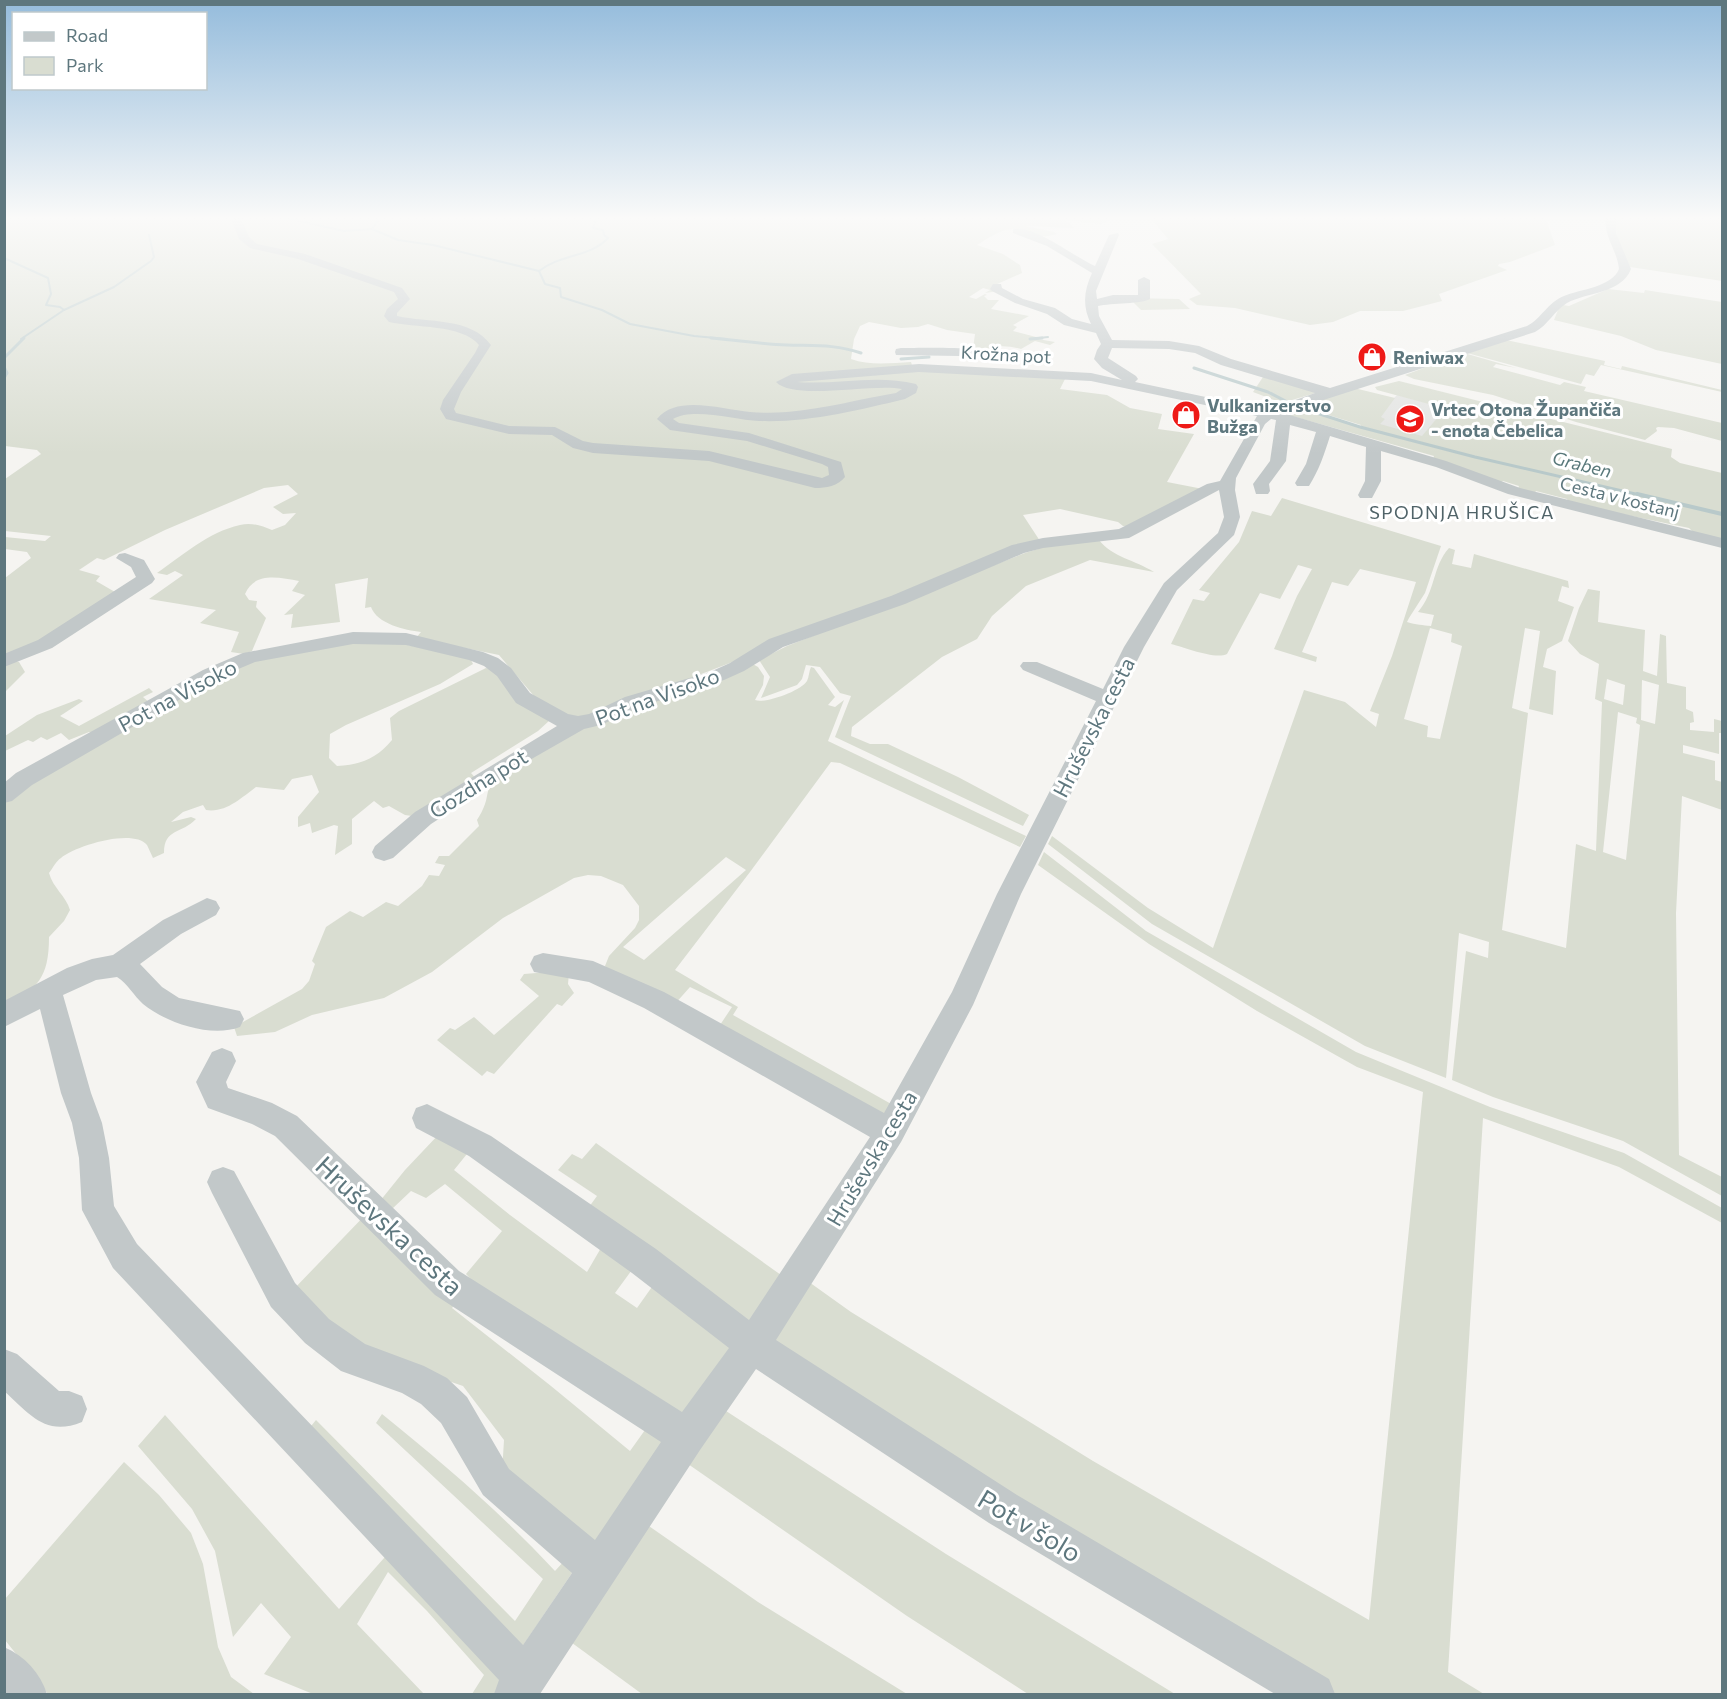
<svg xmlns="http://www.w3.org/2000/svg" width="1727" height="1699" font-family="Commissioner,sans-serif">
  <rect width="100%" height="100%" fill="#f5f4f1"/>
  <!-- built -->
  <path fill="#e3e4e2" d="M 1397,395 L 1454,410 L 1425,442 L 1366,427 Z"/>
  <!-- green -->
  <g fill="#d9ddd1" fill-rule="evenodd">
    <path d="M 5,216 L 1118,216 L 1101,224 L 1066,220 L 1074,228 L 1025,226 L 1054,232 L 1057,234 C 1030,242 1028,227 1012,229 C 999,230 987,239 977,245 L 1003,254 L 1020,265 L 1022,273 L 995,285 L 999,291 L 985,293 L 990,290 L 983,288 L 969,297 L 976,299 L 985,294 L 987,295 L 984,296 L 988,300 L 999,300 L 991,309 L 1029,316 L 1013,325 L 1017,327 L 1013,331 L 1036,337 L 1032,338 L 1055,342 L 1050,345 L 1035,341 L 1021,349 C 1007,345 992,344 980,354 L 973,348 L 975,334 L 947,330 L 928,324 L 918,327 L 901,328 L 869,322 L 860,326 L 854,339 L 851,359 C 870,366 891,363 911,362 L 912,365 L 887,370 L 1066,377 L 1060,389 L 1107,395 L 1130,408 L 1162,414 L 1158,429 L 1194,434 L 1167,482 L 1203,489 L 1133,526 L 1123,526 L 1118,522 L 1060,509 L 1023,515 L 1040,541 C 886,601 733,664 578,720 L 540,703 L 499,655 L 416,638 L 421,632 C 405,630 377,624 371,607 L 365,608 L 368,578 L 335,584 L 340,622 L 291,628 L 293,614 L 284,615 L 305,595 L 292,591 L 299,581 C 280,578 255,571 245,594 L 249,600 L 257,601 L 256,607 L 266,618 L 252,651 L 244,654 L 231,652 L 239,632 L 200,623 L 216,610 L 149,599 L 183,575 L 175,571 L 167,575 L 157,573 C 182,556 208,532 240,525 C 252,522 262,526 272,530 L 285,525 L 296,513 L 283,514 L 273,507 L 298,494 L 288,485 L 264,488 L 165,530 L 104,560 L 97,558 L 79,570 L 100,576 L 96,581 L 115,592 L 66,629 L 5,658 L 5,578 L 31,558 L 27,552 L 5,549 L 5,537 L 45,541 L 51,536 L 5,531 L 5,479 L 41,454 L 37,450 L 5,446 Z"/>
    <path d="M 1149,216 L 1549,216 L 1546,219 L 1555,245 L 1510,262 L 1499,264 L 1498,266 L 1507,270 L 1439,294 L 1442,301 L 1403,311 L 1360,311 L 1333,322 L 1310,325 L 1235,308 L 1197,305 L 1189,299 L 1201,294 L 1152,244 L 1168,239 Z"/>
    <path d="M 1616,216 L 1722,216 L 1722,281 L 1630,267 C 1621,249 1614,236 1616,216 Z"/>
    <path d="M 1608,289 L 1644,293 L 1645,290 L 1722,302 L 1722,364 L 1656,350 L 1621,336 L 1554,320 L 1558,310 L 1563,305 L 1569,306 Z"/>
    <path d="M 1129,298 L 1179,299 L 1190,309 L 1141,310 Z"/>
    <path d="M 1506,340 L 1605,361 L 1604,365 L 1621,369 L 1622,366 L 1722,390 L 1722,392 L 1601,365 L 1594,376 L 1586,374 L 1581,384 L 1467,353 Z"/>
    <path d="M 1464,353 L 1516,368 L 1496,364 L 1493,367 L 1560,385 L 1564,382 L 1586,387 L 1584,391 L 1722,423 L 1722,441 L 1674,428 L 1658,427 L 1656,428 L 1657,431 L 1645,440 L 1576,422 L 1493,395 L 1414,379 L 1405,375 Z"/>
    <path d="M 1265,374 L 1319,392 L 1282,403 L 1253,392 Z"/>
    <path d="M 1399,381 L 1672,449 L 1671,457 L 1680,463 L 1722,473 L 1722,540 L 1693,532 L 1689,528 L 1569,503 L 1567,499 L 1536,491 L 1534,494 L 1518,489 L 1519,486 L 1503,481 L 1500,483 L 1433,459 L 1434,456 L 1281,413 L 1287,409 L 1301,413 L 1305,410 L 1359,427 L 1361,425 L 1299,406 L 1354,388 L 1395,398 L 1381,417 L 1385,419 L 1380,424 L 1422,436 L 1438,417 L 1441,418 L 1451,410 L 1377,390 L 1375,387 Z"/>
    <path d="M 1282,498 L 1441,546 L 1425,593 L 1409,618 L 1407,622 C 1416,625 1423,625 1431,626 L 1434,615 L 1418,612 C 1436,591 1432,567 1449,548 L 1455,550 L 1452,564 L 1471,568 L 1474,554 L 1568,581 L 1569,588 L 1562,586 L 1558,601 L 1574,607 L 1562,641 L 1547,649 L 1543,667 L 1556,671 L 1553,715 L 1529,709 L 1540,631 L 1525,628 L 1512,708 L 1528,713 L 1502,930 L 1566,948 L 1576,844 L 1596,851 L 1602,702 L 1595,699 L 1599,664 L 1580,654 L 1568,641 L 1579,608 L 1588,589 L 1600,591 L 1598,622 L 1645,630 L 1643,671 L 1657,676 L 1660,634 L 1666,636 L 1667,683 L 1686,687 L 1686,709 L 1693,712 L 1694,722 L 1690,723 L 1690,730 L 1714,732 L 1714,719 L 1722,721 L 1722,733 L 1719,733 L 1719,754 L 1683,745 L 1683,753 L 1715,761 L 1715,780 L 1722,782 L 1722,810 L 1682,796 L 1676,913 L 1679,1155 L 1722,1177 L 1722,1196 L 1623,1141 L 1493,1097 L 1452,1080 L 1466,951 L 1488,958 L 1489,942 L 1459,933 L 1446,1078 L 1365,1046 L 1152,924 L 1048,844 L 1052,836 L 1148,908 L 1213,948 L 1304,690 L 1345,702 L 1376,727 L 1379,714 L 1370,711 L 1392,656 L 1416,582 L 1360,569 L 1348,586 L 1332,582 L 1302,652 L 1317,657 L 1316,662 L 1274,649 L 1297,596 L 1312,569 L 1298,565 L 1280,599 L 1260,593 L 1227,654 C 1215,660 1184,647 1171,644 L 1193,599 L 1204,601 L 1210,593 L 1199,590 L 1239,542 L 1252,511 L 1271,516 ZM 1430,628 L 1452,634 L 1451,642 L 1462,646 L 1440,739 L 1427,737 L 1428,726 L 1404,719 ZM 1607,679 L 1625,685 L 1623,705 L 1604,699 ZM 1642,680 L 1659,685 L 1655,724 L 1641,720 ZM 1618,712 L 1637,718 L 1636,723 L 1640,725 L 1626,860 L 1603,852 Z"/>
    <path d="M 1099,540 C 1112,557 1135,560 1154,572 L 1090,560 L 1026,586 L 992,616 L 977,639 L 942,657 L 852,727 L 851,736 L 870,744 L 888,744 L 958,777 L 1029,815 L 1023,826 L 835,737 L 851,696 L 840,693 L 820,667 L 806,665 L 802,679 L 797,685 L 761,698 L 770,677 L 759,660 L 787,646 L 1025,553 L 1038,549 L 1037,546 Z"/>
    <path d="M 384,640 L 470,658 L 473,664 L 440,684 L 346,725 L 330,734 L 329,758 L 337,766 C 361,765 377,758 392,740 L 390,718 L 399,711 L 486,668 L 494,670 L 550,720 L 538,731 L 471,773 L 478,781 L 419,817 L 405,815 L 389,806 L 383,808 L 374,801 L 352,819 L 352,844 L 335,855 L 338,826 L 334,825 L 312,833 L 310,823 L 298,827 L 298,817 L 319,792 L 312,775 L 292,779 L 284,790 L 256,787 C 241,798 226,813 206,810 L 203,805 L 183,812 L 171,822 L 191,817 L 196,819 C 182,834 164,828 164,853 L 153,858 C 151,854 149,849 147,845 C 133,828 75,846 61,858 C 56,861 53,868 49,873 C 53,888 66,896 70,910 L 64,921 L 49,937 C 49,979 37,987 5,1010 L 5,801 L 141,716 L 245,663 L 344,641 Z"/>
    <path d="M 13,660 L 19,662 L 25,672 L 5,692 L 5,663 Z"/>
    <path d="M 751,663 L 758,667 L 764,676 L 763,685 L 755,700 C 765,704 801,691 807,681 C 809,677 809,671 811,667 L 814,668 L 835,697 L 828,705 L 835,707 L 844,700 L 828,741 L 1026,836 L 1020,847 L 840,763 L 831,762 L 750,872 L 675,970 L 738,1007 L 733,1015 L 893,1105 L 885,1115 L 716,1031 L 732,1007 L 690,987 L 674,1005 L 608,972 L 605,966 L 609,956 L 635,928 L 639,920 L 639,906 L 623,885 L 601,876 L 588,875 L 574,878 L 503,918 L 432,972 L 384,998 L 312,1015 L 275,1032 L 237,1036 L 234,1027 L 302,989 L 309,981 L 315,964 L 312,961 L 326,927 L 350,911 L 363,917 L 386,902 L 398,906 L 422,886 L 429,875 L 439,876 L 445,865 L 435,863 L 439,856 L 449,856 L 479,826 L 477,820 C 480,815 483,810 485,804 C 487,799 487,792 490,786 C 514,746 701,683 751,663 ZM 726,857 L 746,870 L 644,960 L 623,947 Z"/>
    <path d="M 149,688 L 153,692 L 143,697 L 151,704 L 97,734 L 89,732 L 69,740 L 61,733 L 47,740 L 41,737 L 33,742 L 28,740 L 5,751 L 5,736 L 37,715 L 79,699 L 83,701 L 60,716 L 79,726 Z"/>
    <path d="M 1044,852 L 1146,931 L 1356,1052 L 1490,1107 L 1624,1153 L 1722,1208 L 1722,1223 L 1619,1167 L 1483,1118 L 1448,1672 L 1484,1694 L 1336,1694 L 1032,1517 L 776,1349 L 774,1334 L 809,1282 L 851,1312 L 1093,1461 L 1369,1620 L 1423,1092 L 1357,1067 L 1257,1011 L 1149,944 L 1038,865 Z"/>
    <path d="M 561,971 L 569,973 L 568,984 L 574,993 L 562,1006 L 557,1004 L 494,1074 L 487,1071 L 482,1076 L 437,1040 L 450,1028 L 455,1030 L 474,1017 L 494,1035 L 539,996 L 520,980 L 524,974 Z"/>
    <path d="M 440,1133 L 471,1149 L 454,1170 L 510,1215 L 587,1272 L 605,1241 L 637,1263 L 615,1293 L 637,1308 L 654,1284 L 730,1338 L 731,1352 L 686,1416 L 483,1292 L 466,1274 L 502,1231 L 445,1184 L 426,1198 L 411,1191 L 392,1209 L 380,1201 L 405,1170 Z"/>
    <path d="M 596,1143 L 781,1275 L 746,1327 L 589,1207 L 597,1196 L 558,1170 L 572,1154 L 582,1159 Z"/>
    <path d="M 370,1210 L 464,1293 L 452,1308 L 551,1386 L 630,1451 L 650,1423 L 665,1444 L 594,1545 L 502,1473 L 504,1440 L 463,1386 L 361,1351 L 291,1292 Z"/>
    <path d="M 723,1409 L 946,1554 L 1175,1694 L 1028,1694 L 907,1616 L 688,1464 Z"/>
    <path d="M 382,1414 C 443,1463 501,1513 555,1571 L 565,1560 L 572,1573 L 522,1647 L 307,1431 L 316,1420 L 515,1621 L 543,1579 L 376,1423 Z"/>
    <path d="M 165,1415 L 339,1609 L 392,1549 L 501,1675 L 497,1694 L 472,1694 L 484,1675 L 427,1611 L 388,1572 L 357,1624 L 424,1694 L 313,1694 L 264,1674 L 291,1637 L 261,1603 L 233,1637 L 215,1551 L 192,1509 L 138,1446 Z"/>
    <path d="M 124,1462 L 159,1495 L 191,1533 L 203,1564 L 218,1647 L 231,1677 L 254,1694 L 48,1694 L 5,1640 L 5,1599 Z"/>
    <path d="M 646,1524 L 758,1602 L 907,1694 L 642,1694 L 568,1640 Z"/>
  </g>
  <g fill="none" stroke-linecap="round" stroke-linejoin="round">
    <!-- stream-far2 -->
    <g stroke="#b8c9ca" stroke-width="2">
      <path d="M 277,216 L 344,231 L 372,229"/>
      <path d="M 381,216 L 372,229 L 398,240 L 433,245 L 539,271 L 545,284 L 560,288 L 561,297 L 602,310 L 630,324 L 694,336 L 727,339"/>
      <path d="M 4,258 L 48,278 L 51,294 L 46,305 L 60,307 L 64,310 L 21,339"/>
      <path d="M 539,271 C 560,254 591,257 608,238 L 604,235 L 603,230 L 593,228 L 597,216"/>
      <path d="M 64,310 L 114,287 L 151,261 L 154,257 L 149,235"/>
      <path d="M 1030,339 L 1048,337"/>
    </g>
    <!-- stream-far1 -->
    <g stroke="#b8c9ca" stroke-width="3">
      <path d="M 711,338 C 736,340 761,344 787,345 C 813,346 835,344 861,353"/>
      <path d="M 1030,339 L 1042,338"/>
      <path d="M 4,358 L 24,338"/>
      <path d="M 901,359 L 929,357"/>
      <path d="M 4,367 L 7,373 L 4,378"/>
      <path d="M 1194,368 L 1268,392 L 1295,406 L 1360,427 L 1475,457 L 1644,496"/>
    </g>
    <!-- stream -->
    <path stroke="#b8c9ca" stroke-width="4" d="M 1637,494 L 1722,514"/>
    <!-- minor -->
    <g fill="#c2c8c9" fill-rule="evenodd">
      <path d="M 233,216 L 243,216 L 242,221 L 249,237 L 257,244 L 305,254 L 402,288 L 410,299 L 397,313 L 397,316 C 428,323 471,317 491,345 L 461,392 L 454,409 L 456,413 L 509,426 L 555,427 L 583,441 L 593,443 L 709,451 L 822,478 L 829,475 L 828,467 L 822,464 L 747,441 L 670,430 L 657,419 C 677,394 723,410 750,412 C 762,413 774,413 787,412 C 824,409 860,399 896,393 L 902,389 C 873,383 794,401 776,382 L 792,374 L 919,364 L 1091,373 L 1122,380 L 1102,368 L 1094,359 L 1097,350 L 1101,344 L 1096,333 L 1064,325 L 1047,314 L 1015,303 L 992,291 L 990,289 L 993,284 L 1001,284 L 1002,288 L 1023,299 L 1055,308 L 1072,319 L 1091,324 C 1082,306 1084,290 1092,273 L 1047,246 L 1013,233 L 1013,229 C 1037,226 1074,257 1095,266 L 1109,235 L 1118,233 L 1119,235 L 1096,291 L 1097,299 L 1113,295 L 1138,295 L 1138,280 L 1144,277 L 1150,280 L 1150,299 C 1143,304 1111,303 1098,306 L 1099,316 L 1112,340 L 1169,341 L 1199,346 L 1231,359 L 1330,388 L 1527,326 C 1541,319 1548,302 1564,296 C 1581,289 1612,287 1619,269 C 1617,249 1603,237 1606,216 L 1616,216 L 1616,233 L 1631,269 C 1621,294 1587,292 1567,303 C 1554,311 1548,325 1535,332 L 1283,413 L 1446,461 L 1520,488 L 1722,538 L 1722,548 L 1508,494 L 1436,467 L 1381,451 L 1381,481 L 1372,498 L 1360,498 L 1358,495 L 1365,481 L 1366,447 L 1330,436 C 1324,455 1319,470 1309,486 L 1297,486 L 1295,483 L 1306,464 L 1316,432 L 1290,425 L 1286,461 L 1269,484 L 1270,491 L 1268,494 L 1256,494 L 1253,484 L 1270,461 L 1276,420 L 1271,419 L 1265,424 L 1236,478 L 1235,490 L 1240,517 L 1234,535 L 1177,590 L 1144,647 L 1021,894 L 973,1005 L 901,1142 L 776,1340 L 1017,1495 L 1329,1679 L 1335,1694 L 1275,1694 L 989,1523 L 756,1369 L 700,1450 L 540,1694 L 494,1694 L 499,1680 L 113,1268 L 82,1210 L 79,1158 L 72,1123 L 61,1093 L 40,1009 L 4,1027 L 4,1001 L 67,968 L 92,959 L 113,955 L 163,920 L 207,898 L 216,901 L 220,908 L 216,915 L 181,934 L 140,964 L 162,987 L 179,998 L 240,1011 L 244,1019 L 240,1027 C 211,1038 166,1023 143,1004 C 134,996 128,984 117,977 L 96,980 L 63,995 L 91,1093 L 102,1123 L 109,1158 L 114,1206 L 137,1244 L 523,1645 L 572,1573 L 483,1495 L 441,1423 L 421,1404 L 402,1393 L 341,1371 L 305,1343 L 271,1307 L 212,1193 L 207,1182 L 212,1171 L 223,1167 L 234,1171 L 295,1283 L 329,1319 L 365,1344 L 424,1366 L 447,1378 L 467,1397 L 509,1469 L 595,1540 L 661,1442 L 435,1295 L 275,1136 L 252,1124 L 208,1108 L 196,1082 L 212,1052 L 222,1048 L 232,1052 L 236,1061 L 226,1082 L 228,1088 L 272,1103 L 297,1116 L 459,1271 L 682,1412 L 729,1348 L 632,1273 L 469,1156 L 416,1128 L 412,1118 L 416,1108 L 427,1104 L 491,1136 L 656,1249 L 749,1320 L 870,1137 L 644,1008 L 589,982 L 534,972 L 530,964 L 534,956 L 543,953 L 593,961 L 664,992 L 884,1113 L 952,992 L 997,894 L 1096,701 L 1023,670 L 1020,666 L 1023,662 L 1037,662 L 1103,689 L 1124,647 L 1164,583 L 1218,533 L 1224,517 L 1219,490 L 1129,538 L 1043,548 L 1024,553 L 905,604 L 783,647 L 744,671 L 724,680 L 639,707 L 601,725 L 584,729 L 528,761 L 431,824 L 393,858 L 384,861 L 375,858 L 372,852 L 375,846 L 415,812 L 557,726 L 516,703 L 497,676 L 484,666 L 469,660 L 406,645 L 353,644 L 255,662 L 217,678 L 32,785 L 12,801 L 4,803 L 4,783 L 16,773 L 203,670 L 243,653 L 353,632 L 406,633 L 483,652 L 498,658 L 511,668 L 530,693 L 568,714 L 578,716 L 589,714 L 625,697 L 710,672 L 730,663 L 769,639 L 891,596 L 1012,545 L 1043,538 L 1119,529 L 1207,484 L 1220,481 L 1257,416 L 1091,381 L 919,372 L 797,382 C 837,385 876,374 916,384 L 918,387 L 916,393 L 905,399 C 859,410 807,423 759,421 C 736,420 693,407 673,419 L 679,423 L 749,433 L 841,462 L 845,477 C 838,486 826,488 815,488 L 709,461 L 593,453 L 573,448 L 552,435 L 509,434 L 446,419 L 440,409 L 443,400 L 475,353 L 479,345 C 462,324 414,328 389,322 L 384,316 L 387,309 L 398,299 L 394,292 L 298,259 L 250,248 L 239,239 L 232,221 ZM 1112,348 L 1169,349 L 1195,353 L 1221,365 L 1315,393 L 1267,410 L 1135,382 L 1138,379 L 1136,376 L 1108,358 Z"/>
      <path d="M 901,348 C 922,348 991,345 1005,358 L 998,362 L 959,356 L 896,355 L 895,352 L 896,349 Z"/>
      <path d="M 125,553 L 144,560 L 155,579 L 152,583 L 52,648 L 4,667 L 4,654 L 38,640 L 136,577 L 131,567 L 116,558 L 119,554 Z"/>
      <path d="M 4,1349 L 17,1354 L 59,1391 L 69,1391 L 82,1396 L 87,1409 L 82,1422 C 45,1437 30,1414 4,1391 Z"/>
      <path d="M 4,1647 C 25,1656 40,1673 47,1694 L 4,1694 Z"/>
    </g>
  </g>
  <!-- sky -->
  <linearGradient id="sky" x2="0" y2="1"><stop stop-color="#95bcdc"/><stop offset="0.48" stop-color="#fafaf9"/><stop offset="1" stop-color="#fafaf9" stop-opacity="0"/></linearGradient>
  <rect width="1727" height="454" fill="url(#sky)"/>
  <!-- icons -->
  <defs>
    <g id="shop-disc" transform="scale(1.5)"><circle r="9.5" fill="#ee1a17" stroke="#fff"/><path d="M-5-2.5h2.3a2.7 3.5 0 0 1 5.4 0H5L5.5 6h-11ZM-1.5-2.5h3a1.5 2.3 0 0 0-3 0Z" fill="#fff"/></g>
    <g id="school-disc" transform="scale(1.5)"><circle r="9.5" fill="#ee1a17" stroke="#fff"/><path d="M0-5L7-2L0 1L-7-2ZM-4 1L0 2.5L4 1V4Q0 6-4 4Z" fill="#fff"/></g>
  </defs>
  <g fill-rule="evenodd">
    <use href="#shop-disc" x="1372" y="357"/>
    <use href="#shop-disc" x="1186" y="415"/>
    <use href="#school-disc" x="1410" y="419"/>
  </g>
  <g text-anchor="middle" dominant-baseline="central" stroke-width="6" stroke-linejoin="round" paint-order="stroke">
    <!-- far-street labels -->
    <g font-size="18" fill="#5e777e" stroke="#fff">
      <text transform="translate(1006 354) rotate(3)">Krožna pot</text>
      <text transform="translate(1620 497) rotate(14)">Cesta v kostanj</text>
    </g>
    <!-- far-poi labels -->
    <g font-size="18" font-weight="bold" fill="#5e777e" stroke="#fff" text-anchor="start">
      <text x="1393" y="357">Reniwax</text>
      <text x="1207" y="405">Vulkanizerstvo<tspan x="1207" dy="21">Bužga</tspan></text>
      <text x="1431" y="409">Vrtec Otona Župančiča<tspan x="1431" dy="21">- enota Čebelica</tspan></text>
    </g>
    <!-- far-water labels -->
    <g font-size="18" font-style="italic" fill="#58787a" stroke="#fff">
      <text transform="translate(1582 464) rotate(14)">Graben</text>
    </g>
    <!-- far-neighbourhood labels -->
    <g font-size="18" letter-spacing="1.5" fill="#506368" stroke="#fff">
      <text x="1462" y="512">SPODNJA HRUŠICA</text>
    </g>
    <!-- street labels -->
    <g font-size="21" fill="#5e777e" stroke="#fff">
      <text transform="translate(177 695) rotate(-28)">Pot na Visoko</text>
      <text transform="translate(657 696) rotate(-20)">Pot na Visoko</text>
      <text transform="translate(1093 727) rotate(-63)">Hruševska cesta</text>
      <text transform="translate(478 783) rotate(-32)">Gozdna pot</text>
      <text transform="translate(871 1158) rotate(-59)">Hruševska cesta</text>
    </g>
    <!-- near-street labels -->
    <g font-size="26" fill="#5e777e" stroke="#fff">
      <text transform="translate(390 1225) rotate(43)">Hruševska cesta</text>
      <text transform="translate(1030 1525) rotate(31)">Pot v šolo</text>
    </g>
  </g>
  <!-- border -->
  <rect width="1727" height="1699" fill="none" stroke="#5e777e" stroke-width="12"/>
  <!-- legend -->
  <rect x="12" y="12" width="195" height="78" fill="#ffffff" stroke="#bfc9cb" stroke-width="1.5"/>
  <rect x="24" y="32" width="30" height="9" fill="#c2c8c9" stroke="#bfc9cb" stroke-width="1.5"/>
  <text x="66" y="42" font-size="18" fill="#5e777e">Road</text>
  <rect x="24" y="57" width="30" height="18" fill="#d9ddd1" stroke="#bfc9cb" stroke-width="1.5"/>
  <text x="66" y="72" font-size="18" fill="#5e777e">Park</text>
</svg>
